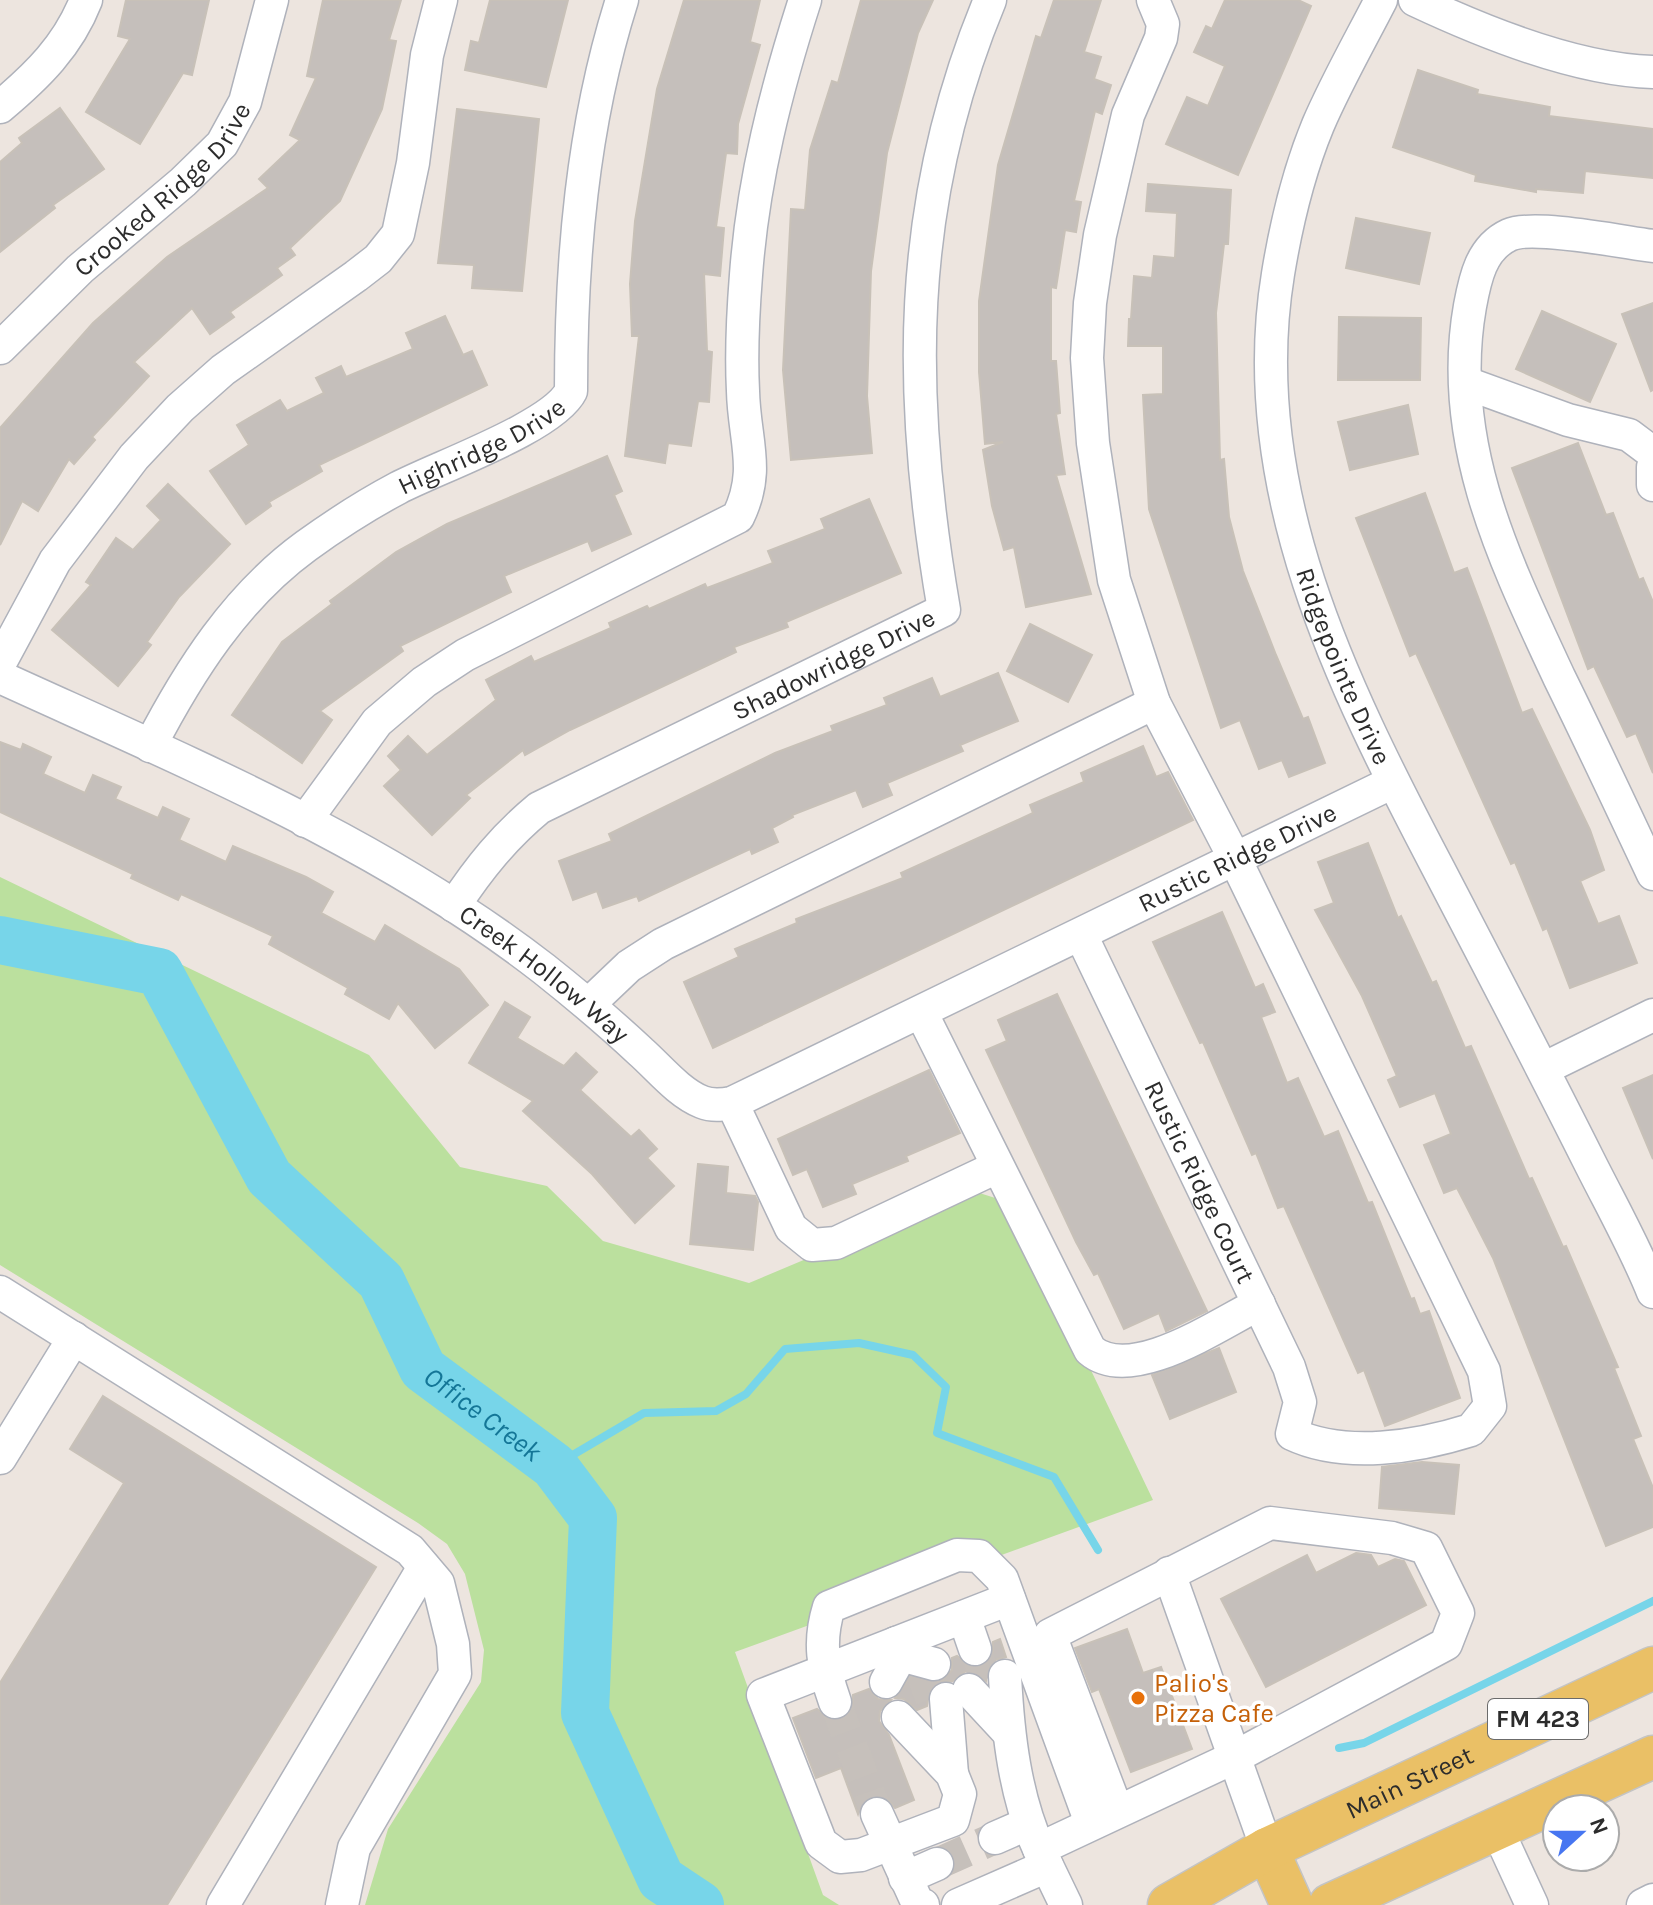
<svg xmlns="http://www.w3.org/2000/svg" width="1653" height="1905" font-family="Karla,sans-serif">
  <rect width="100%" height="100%" fill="#ede5df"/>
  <!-- green -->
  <path fill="#bbe09e" d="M 0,877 L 369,1055 L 460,1167 L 547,1186 L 603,1241 L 749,1283 L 970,1190 L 1011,1203 L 1153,1500 L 735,1652 L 823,1895 L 839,1905 L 365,1905 L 388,1829 L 481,1682 L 484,1650 L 465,1574 L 447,1544 L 418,1523 L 0,1265 Z"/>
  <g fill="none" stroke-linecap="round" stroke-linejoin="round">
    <!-- stream -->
    <g stroke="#77d5e9" stroke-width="8">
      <path d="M 554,1466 L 644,1413 L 716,1411 L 746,1394 L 785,1349 L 859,1343 L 913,1355 L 946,1387 L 937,1433 L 1054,1477 L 1098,1550"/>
      <path d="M 1339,1748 L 1364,1743 L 1653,1601"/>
    </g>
    <!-- river -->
    <path stroke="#77d5e9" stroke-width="48" id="s1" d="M 0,940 L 159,972 L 269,1177 L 381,1281 L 423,1369 L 554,1466 L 593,1518 L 585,1713 L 661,1879 L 700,1905"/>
  </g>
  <!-- building -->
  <g fill="#c5bfbb" stroke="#c8c1b8" stroke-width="2">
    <path d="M 126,0 L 209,0 L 192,75 L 183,73 L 140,144 L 86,112 L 130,39 L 118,36 Z"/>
    <path d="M 323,0 L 401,0 L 389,40 L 396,41 L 382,109 L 340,201 L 290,248 L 295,255 L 277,268 L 282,275 L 230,312 L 234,317 L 210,334 L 192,308 L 134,362 L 149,376 L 92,437 L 95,440 L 74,464 L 69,459 L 38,511 L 22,501 L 0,545 L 0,428 L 93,323 L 167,257 L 268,188 L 259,179 L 300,140 L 290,135 L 316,78 L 307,76 Z"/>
    <path d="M 490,0 L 568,0 L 546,87 L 465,70 L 471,41 L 479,43 Z"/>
    <path d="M 684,0 L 760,0 L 750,42 L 760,45 L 738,124 L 737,154 L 726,153 L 716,227 L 724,228 L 720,276 L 704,274 L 707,351 L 712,352 L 709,402 L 698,401 L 691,446 L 668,443 L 665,463 L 625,456 L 639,336 L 632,336 L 630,284 L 635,221 L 657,89 Z"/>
    <path d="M 861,0 L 933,0 L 918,33 L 887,153 L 871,271 L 867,396 L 872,453 L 791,460 L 783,370 L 791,209 L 805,210 L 810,150 L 832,81 L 838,83 Z"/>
    <path d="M 1054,0 L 1101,0 L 1084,52 L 1101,57 L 1094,79 L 1111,85 L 1102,114 L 1095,111 L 1074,201 L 1081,202 L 1076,232 L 1065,230 L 1056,288 L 1051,287 L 1051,361 L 1056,361 L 1060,413 L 1056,414 L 1065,474 L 1056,475 L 1091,594 L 1026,607 L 1014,547 L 1004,550 L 992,506 L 983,450 L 1003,442 L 985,444 L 979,372 L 979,301 L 998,165 L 1036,36 L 1041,38 Z"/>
    <path d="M 1225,0 L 1298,0 L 1311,6 L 1238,175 L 1166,144 L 1187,97 L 1208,106 L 1225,66 L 1194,52 L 1206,26 L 1212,29 Z"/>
    <path d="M 1418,70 L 1478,90 L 1477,94 L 1550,107 L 1549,116 L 1653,129 L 1653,178 L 1585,171 L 1583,193 L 1536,189 L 1536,192 L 1475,181 L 1476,175 L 1393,147 Z"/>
    <path d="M 60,108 L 104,169 L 53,205 L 55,208 L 0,252 L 0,162 L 22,143 L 19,138 Z"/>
    <path d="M 457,109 L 539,119 L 522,291 L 472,288 L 474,265 L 438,263 Z"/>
    <path d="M 1148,184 L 1231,190 L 1228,244 L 1224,244 L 1216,313 L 1220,460 L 1224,459 L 1229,517 L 1243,571 L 1276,655 L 1303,719 L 1308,717 L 1325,763 L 1289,777 L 1282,760 L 1259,769 L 1240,720 L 1221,728 L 1149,509 L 1143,395 L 1163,394 L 1163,346 L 1128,346 L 1129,319 L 1131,319 L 1134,276 L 1152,278 L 1154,256 L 1175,258 L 1177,213 L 1146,211 Z"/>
    <path d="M 1356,218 L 1430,233 L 1419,284 L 1346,268 Z"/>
    <path d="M 1653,303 L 1653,390 L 1651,391 L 1622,314 Z"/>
    <path d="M 1542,311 L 1616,344 L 1590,402 L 1516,369 Z"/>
    <path d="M 445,316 L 463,355 L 472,351 L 487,385 L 319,465 L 322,471 L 269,502 L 271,506 L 246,524 L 210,471 L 249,445 L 237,425 L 280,400 L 287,411 L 324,393 L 316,378 L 341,366 L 346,377 L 413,349 L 406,333 Z"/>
    <path d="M 1339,317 L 1421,318 L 1420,380 L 1338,380 Z"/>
    <path d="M 1408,405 L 1418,454 L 1350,470 L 1338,422 Z"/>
    <path d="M 1578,443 L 1606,515 L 1613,513 L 1639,580 L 1643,578 L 1653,602 L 1653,773 L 1636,733 L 1627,737 L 1594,666 L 1588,669 L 1512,468 Z"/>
    <path d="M 607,456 L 622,491 L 614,495 L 631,534 L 592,551 L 588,541 L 504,576 L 511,592 L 400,646 L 403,651 L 320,711 L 332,720 L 302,763 L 232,715 L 282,642 L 332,604 L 330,601 L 396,552 L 447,524 Z"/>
    <path d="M 168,484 L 230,544 L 179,597 L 147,642 L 151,645 L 118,686 L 52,630 L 91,585 L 86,582 L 116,538 L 133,550 L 161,520 L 147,506 Z"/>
    <path d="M 1425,493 L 1454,573 L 1467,568 L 1522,713 L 1532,709 L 1590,830 L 1604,870 L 1580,881 L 1598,924 L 1619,916 L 1637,963 L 1570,988 L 1547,928 L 1543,930 L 1515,862 L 1511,864 L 1416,653 L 1410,656 L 1356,518 Z"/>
    <path d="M 869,499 L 901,573 L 786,622 L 788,627 L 734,647 L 736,652 L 570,730 L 525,755 L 523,750 L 466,795 L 470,798 L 432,835 L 384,786 L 401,770 L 388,756 L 408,736 L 427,755 L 496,700 L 486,680 L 531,656 L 534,662 L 611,628 L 609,623 L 647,606 L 649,609 L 705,584 L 707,588 L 773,563 L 768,551 L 825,529 L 821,519 Z"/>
    <path d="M 1030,624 L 1092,655 L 1068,702 L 1007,671 Z"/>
    <path d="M 998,673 L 1018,721 L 960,745 L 963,751 L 887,783 L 892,795 L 863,807 L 856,790 L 792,815 L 793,817 L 772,828 L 778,842 L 752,854 L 750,849 L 639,901 L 637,896 L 603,908 L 597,891 L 573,900 L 559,861 L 612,841 L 609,834 L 775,753 L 833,731 L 831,726 L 887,705 L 884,698 L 932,678 L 940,697 Z"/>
    <path d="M 0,742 L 21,750 L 23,744 L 51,757 L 43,774 L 85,793 L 93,775 L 121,787 L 115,799 L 158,818 L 163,807 L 189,819 L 179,840 L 226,862 L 233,846 L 306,877 L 333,892 L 321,913 L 375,942 L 385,925 L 459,969 L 488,1005 L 435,1048 L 398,1003 L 389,1019 L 345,994 L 348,988 L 269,944 L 273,936 L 181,894 L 178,900 L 131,878 L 133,874 L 0,812 Z"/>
    <path d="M 1143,746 L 1156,777 L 1168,772 L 1193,820 L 713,1048 L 684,982 L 739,957 L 735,949 L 797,923 L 796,919 L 903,878 L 901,873 L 1033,813 L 1030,805 L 1084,782 L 1081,773 Z"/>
    <path d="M 1368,843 L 1398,918 L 1401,916 L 1432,983 L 1436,981 L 1465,1048 L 1471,1046 L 1529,1179 L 1532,1178 L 1563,1247 L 1566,1246 L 1618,1367 L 1614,1368 L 1641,1436 L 1633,1439 L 1653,1488 L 1653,1527 L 1606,1546 L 1493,1258 L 1457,1188 L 1444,1193 L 1424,1145 L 1451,1134 L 1435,1093 L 1400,1107 L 1388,1080 L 1397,1076 L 1362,996 L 1315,910 L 1334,903 L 1318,862 Z"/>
    <path d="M 1222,912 L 1255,988 L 1263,984 L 1275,1012 L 1261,1017 L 1287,1083 L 1298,1078 L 1324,1137 L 1338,1131 L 1368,1203 L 1372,1202 L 1411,1299 L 1414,1298 L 1420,1314 L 1429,1311 L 1460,1398 L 1385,1426 L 1364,1370 L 1358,1373 L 1284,1206 L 1278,1208 L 1256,1153 L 1252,1155 L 1203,1042 L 1200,1043 L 1153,942 Z"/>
    <path d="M 1057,994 L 1207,1311 L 1166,1331 L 1159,1313 L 1124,1329 L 1098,1273 L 1094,1275 L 1076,1242 L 986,1050 L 1007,1041 L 998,1020 Z"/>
    <path d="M 505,1002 L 530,1017 L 517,1038 L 564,1066 L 576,1053 L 597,1072 L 580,1090 L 631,1137 L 639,1130 L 657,1149 L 647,1158 L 674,1186 L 635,1223 L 592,1174 L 523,1111 L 533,1101 L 469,1063 Z"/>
    <path d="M 929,1070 L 960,1133 L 906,1156 L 908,1161 L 852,1184 L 856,1194 L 823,1207 L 807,1169 L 793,1175 L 778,1139 Z"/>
    <path d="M 1653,1075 L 1653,1159 L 1623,1088 Z"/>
    <path d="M 698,1164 L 728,1167 L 726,1193 L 755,1196 L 758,1202 L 753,1250 L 690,1244 Z"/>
    <path d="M 1219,1348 L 1236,1392 L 1170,1419 L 1152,1375 Z"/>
    <path d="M 103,1396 L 376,1567 L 167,1905 L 0,1905 L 0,1683 L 124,1483 L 70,1449 Z"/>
    <path d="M 1422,1462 L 1459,1465 L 1454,1514 L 1379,1508 L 1382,1467 Z"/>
    <path d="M 1356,1553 L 1371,1555 L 1378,1567 L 1395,1559 L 1404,1561 L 1426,1605 L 1266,1687 L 1221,1599 L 1307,1555 L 1316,1573 Z"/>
    <path d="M 1127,1629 L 1143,1673 L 1161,1667 L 1192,1749 L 1131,1772 L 1099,1689 L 1092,1692 L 1075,1648 Z"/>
    <path d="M 1000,1639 L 1006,1657 L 995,1660 L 988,1667 L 986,1681 L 975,1672 L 966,1671 L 953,1681 L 941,1681 L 952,1670 L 952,1658 L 957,1656 L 971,1667 L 982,1667 L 993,1653 L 993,1642 Z"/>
    <path d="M 910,1677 L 937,1682 L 929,1692 L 927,1706 L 917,1710 L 904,1699 L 895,1698 Z"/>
    <path d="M 869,1689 L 878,1699 L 891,1700 L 880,1711 L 879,1721 L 889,1735 L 914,1800 L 895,1808 L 887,1798 L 870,1796 L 861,1804 L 858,1814 L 841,1768 L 816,1778 L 793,1718 L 817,1709 L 830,1720 L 842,1720 L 853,1707 L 853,1695 Z"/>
  </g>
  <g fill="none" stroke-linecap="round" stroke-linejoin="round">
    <!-- minor-tunnel -->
    <g stroke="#c6c0bb" stroke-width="32" stroke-dasharray="32 16" stroke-linecap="butt">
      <path d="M 975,1649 L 987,1683"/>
      <path d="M 920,1669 L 933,1704"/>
      <path d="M 835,1702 L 877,1814"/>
      <path d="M 937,1864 L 995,1838"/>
    </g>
    <!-- minor casing -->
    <g stroke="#afb2bb" stroke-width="35">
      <g id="minor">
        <path id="s2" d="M 1381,0 C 1360,41 1336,83 1318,125 C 1299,171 1286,225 1278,274 C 1243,487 1342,685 1437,866 C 1488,964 1539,1061 1588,1159 C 1610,1203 1635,1247 1653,1292"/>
        <path d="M 1415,0 C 1483,32 1577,70 1653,72"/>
        <path d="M 0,107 C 37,76 68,46 86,0"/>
        <path d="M 1653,246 C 1622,242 1533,224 1509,235 C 1481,248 1475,279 1470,306 C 1446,441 1504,559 1559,677 C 1591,742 1622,808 1653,874"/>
        <path id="s3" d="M 0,348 L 80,269 L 183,182 L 222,144 L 245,102 L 272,0"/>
        <path d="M 1466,383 L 1568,420 L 1629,435 L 1653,453"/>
        <path d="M 1653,467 L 1653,485"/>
        <path d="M 0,663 L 55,561 L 134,457 L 180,408 L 223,370 L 356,276 L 378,259 L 398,234 L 413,163 L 427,55 L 441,0"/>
        <path id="s4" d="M 0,677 C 186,762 382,843 544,969 C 578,996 610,1023 641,1052 C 659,1068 679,1093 702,1102 C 712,1106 721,1105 732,1103 L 1393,782"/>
        <path id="s5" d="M 150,746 C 189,671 236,597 306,546 C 335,525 366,505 398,488 C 438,467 553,427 571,391 C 571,260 582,126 622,0"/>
        <path d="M 305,821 L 377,722 L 424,682 L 465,655 L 738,517 C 761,470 744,440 743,391 C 741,353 743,313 746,275 C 753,180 776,90 805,0"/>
        <path id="s6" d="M 454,906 C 479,868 504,837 539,808 L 944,610 C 907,396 905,204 990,0"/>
        <path id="s7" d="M 1081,935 L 1289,1367 L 1300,1402 L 1292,1434 C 1345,1459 1417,1447 1471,1430 L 1490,1406 L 1484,1371 L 1234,857 L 1154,703 L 1114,580 L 1093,443 L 1087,358 L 1090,303 L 1100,235 L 1128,115 L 1161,38 L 1163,24 L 1153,0"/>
        <path d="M 589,1004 L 629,966 L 663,944 L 1154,703"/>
        <path d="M 921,1012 L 1090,1350 C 1131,1385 1217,1325 1259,1304"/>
        <path d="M 1543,1069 L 1653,1015"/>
        <path d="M 732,1103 L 791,1228 L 812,1245 L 836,1243 L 997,1167"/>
        <path d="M 0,1292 L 410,1550 L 438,1583 L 453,1644 L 455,1674 L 354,1848 L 342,1905"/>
        <path d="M 0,1458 L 74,1338"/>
        <path d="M 1169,1573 L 1267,1849"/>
        <path d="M 964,1617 L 975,1649"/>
        <path d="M 901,1655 L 934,1664"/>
        <path d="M 1005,1676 C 1008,1735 1015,1796 1039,1849"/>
        <path d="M 886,1682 L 901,1655 L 896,1643"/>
        <path d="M 969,1690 L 1008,1732"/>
        <path d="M 946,1699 L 952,1774"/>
        <path d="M 835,1702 C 823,1668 818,1642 829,1607 L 957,1555 L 979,1556 L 1002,1579 L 1091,1823"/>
        <path d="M 898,1717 L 952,1774 L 960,1794 L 953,1820 L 861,1855 L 840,1857 L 821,1843 L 763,1695 L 1009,1599"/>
        <path d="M 877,1814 L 918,1904 L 923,1905"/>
        <path d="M 1497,1829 L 1532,1905"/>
        <path d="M 995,1838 L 1027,1824"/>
        <path d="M 905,1878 L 937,1864"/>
        <path d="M 223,1905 L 424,1567"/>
        <path d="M 958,1905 L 1047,1866"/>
        <path d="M 1066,1905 L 1039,1849 L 1235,1757 L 1446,1644 L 1458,1613 L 1426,1548 L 1392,1538 L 1270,1523 L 1050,1635 L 1117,1811"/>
        <path d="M 1643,1905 L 1653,1900"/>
      </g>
    </g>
    <!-- major casing -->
    <g stroke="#c4c4c4" stroke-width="45">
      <g id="major">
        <path d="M 1267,1849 L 1292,1905"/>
        <path id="s8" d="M 1169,1905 L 1267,1849 L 1653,1668"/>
        <path d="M 1330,1905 L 1653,1757"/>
      </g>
    </g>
    <!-- minor -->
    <use href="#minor" stroke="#fff" stroke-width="32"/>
    <!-- major -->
    <use href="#major" stroke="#eac066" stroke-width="42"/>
  </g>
  <!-- markers -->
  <circle fill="#e8710a" stroke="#fff" stroke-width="3" cx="1138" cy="1698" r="8"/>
  <g text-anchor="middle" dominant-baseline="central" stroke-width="7" stroke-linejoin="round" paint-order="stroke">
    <!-- shield labels -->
    <rect fill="#fff" stroke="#6b6b6b" stroke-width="2" x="1488" y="1699" width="100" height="40" rx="6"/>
    <g font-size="24" font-weight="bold" fill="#2c2c2c">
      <text x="1538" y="1719">FM 423</text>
    </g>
    <!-- street labels -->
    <g font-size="26" fill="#2c2c2c" stroke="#fff">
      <text stroke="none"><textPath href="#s3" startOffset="228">Crooked Ridge Drive</textPath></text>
      <text stroke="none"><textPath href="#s5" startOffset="458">Highridge Drive</textPath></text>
      <text stroke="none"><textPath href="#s6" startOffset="458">Shadowridge Drive</textPath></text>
      <text stroke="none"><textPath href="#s2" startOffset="698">Ridgepointe Drive</textPath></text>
      <text stroke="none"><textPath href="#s4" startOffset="1418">Rustic Ridge Drive</textPath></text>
      <text stroke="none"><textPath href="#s4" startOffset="622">Creek Hollow Way</textPath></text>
      <text stroke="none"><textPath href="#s7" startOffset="274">Rustic Ridge Court</textPath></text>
      <text stroke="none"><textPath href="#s8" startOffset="270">Main Street</textPath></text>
    </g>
    <!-- food labels -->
    <g font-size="26" fill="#c56008" stroke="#fff" text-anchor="start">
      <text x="1154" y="1683">Palio's<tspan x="1154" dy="30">Pizza Cafe</tspan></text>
    </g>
    <!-- water labels -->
    <g font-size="28" font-style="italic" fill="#147697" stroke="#fff">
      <text stroke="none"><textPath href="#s1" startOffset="720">Office Creek</textPath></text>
    </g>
  </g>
  <!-- north arrow -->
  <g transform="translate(1581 1833) rotate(69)"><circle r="38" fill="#ffffff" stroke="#ababab" stroke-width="2"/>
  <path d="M0-6L14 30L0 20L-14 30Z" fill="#4776f1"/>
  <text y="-12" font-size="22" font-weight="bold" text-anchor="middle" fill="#2c2c2c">N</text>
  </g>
</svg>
